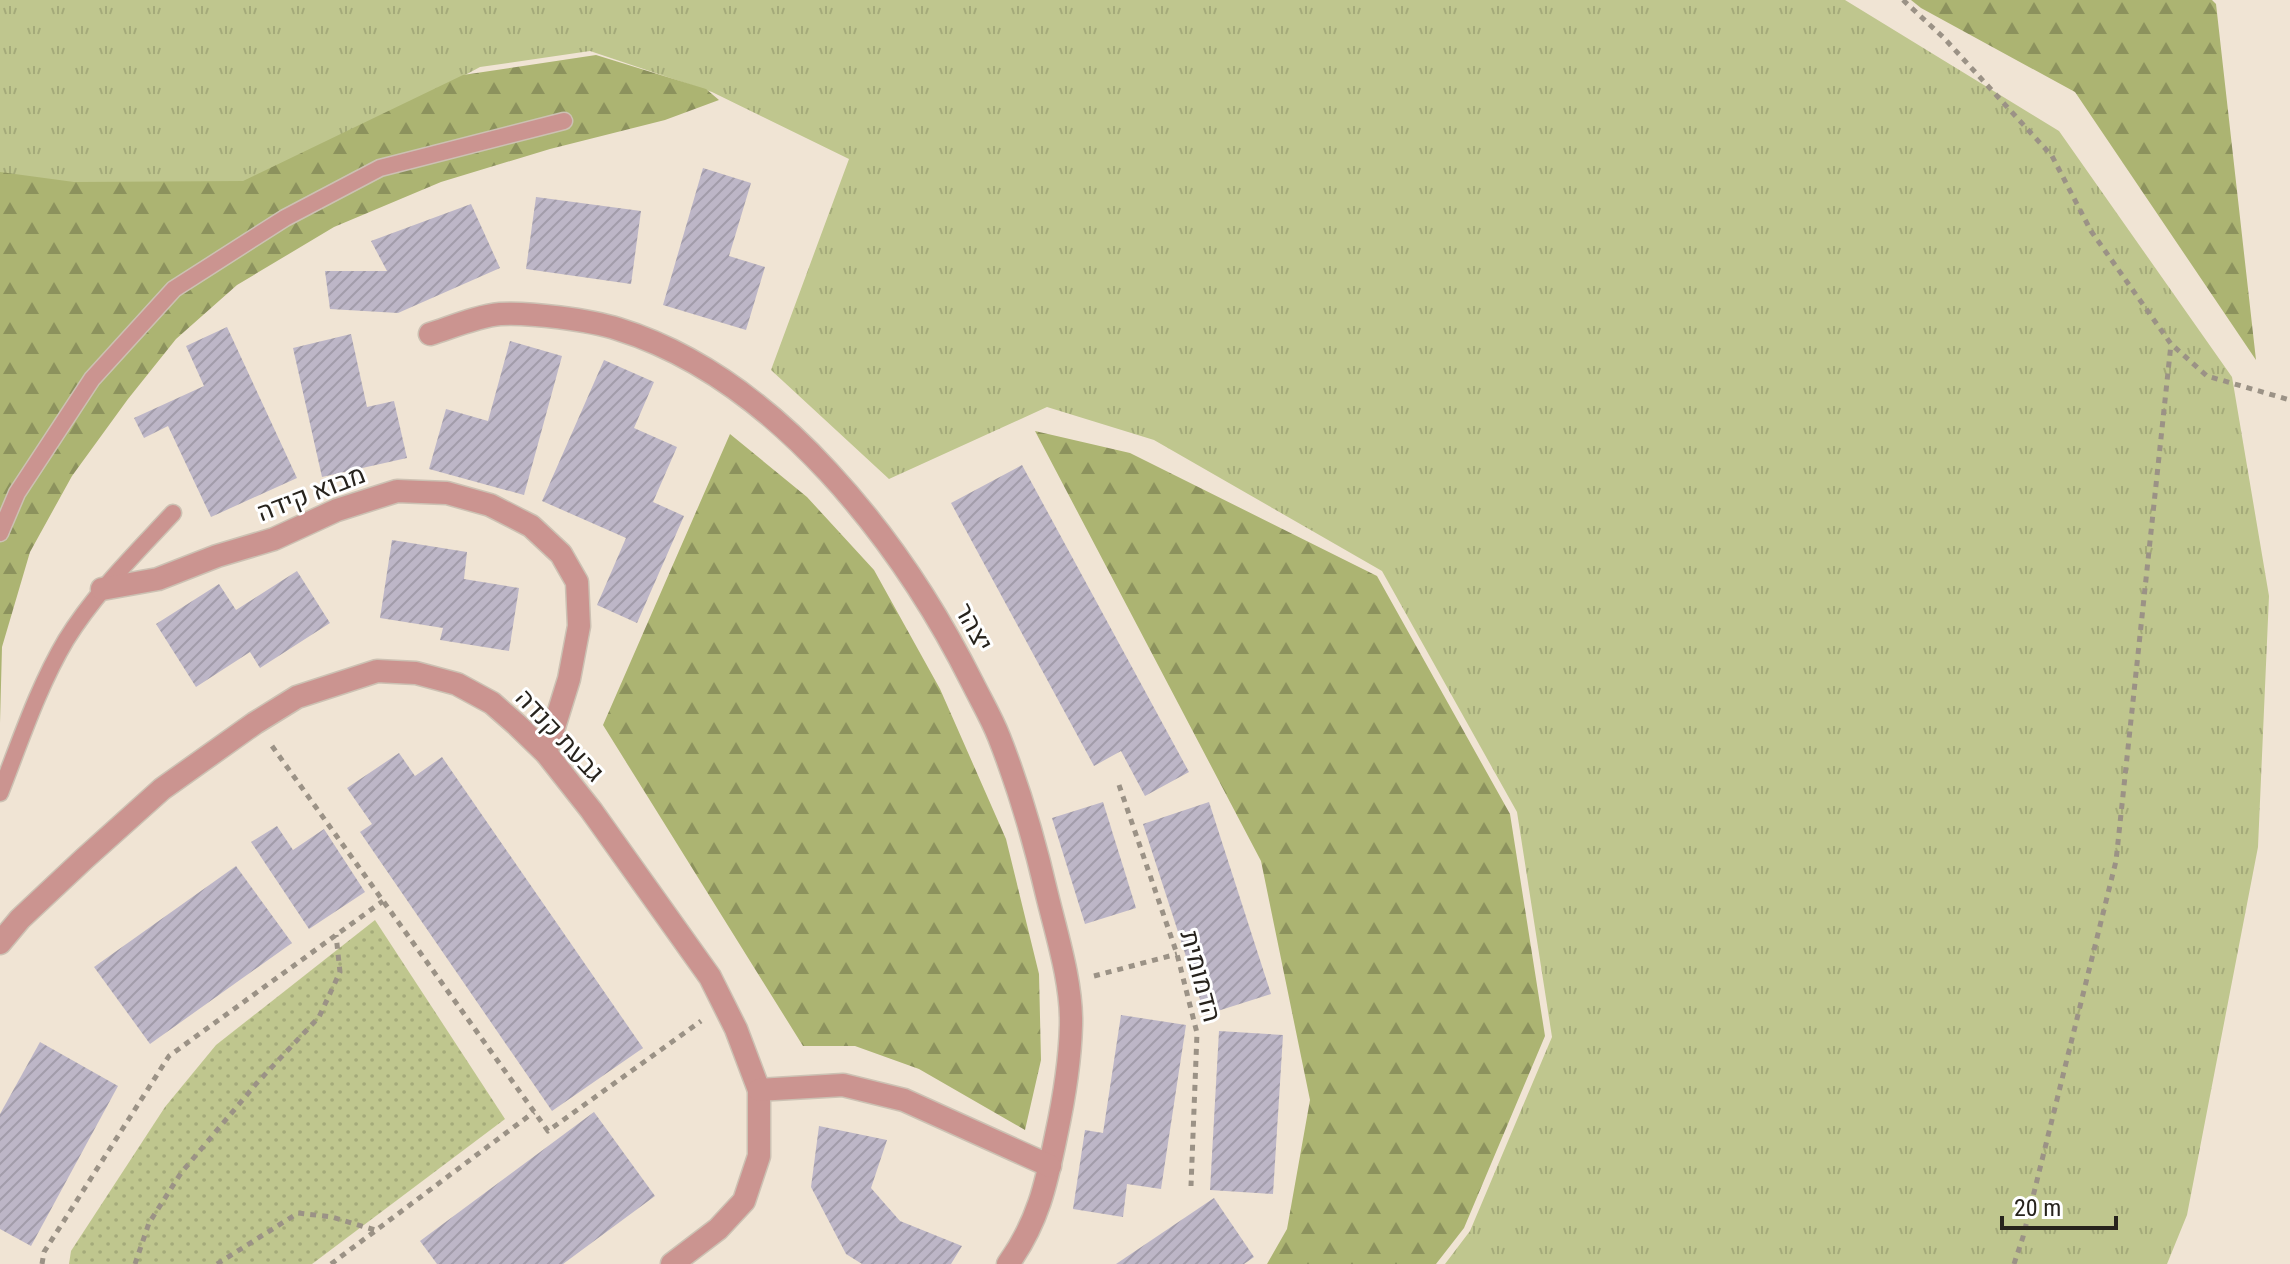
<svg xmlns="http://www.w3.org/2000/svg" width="2290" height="1264" font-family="'Roboto Condensed',Heebo,sans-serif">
  <defs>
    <pattern id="grass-tufts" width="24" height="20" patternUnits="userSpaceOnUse" patternTransform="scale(2)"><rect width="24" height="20" fill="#bfc68e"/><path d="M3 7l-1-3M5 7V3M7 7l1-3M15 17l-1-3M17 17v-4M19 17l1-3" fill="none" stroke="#a4aa7a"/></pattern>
    <pattern id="forest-firs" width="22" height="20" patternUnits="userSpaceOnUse" patternTransform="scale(2)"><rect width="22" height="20" fill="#acb472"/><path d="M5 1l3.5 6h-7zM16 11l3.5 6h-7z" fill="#8c925d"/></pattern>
    <pattern id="park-dots" width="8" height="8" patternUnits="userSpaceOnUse" patternTransform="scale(2)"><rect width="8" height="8" fill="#bfc68e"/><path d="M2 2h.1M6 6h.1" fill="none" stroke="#a4aa7a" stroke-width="1.8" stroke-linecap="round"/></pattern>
    <pattern id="building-hatch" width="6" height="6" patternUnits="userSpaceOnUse" patternTransform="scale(2)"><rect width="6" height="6" fill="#bdb6c7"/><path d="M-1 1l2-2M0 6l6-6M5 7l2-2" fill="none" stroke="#a29caa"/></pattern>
  </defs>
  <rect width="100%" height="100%" fill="#f0e4d4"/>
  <!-- grass -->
  <path fill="url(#grass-tufts)" d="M 0,0 L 1845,0 L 2059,131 L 2232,377 L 2269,596 L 2258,847 L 2187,1215 L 2167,1264 L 1445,1264 L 1470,1231 L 1552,1037 L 1517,812 L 1382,571 L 1154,440 L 1047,407 L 889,479 L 771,370 L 849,159 L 712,92 L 590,51 L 480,67 L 230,201 L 0,174 Z"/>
  <!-- forest -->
  <g fill="url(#forest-firs)">
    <path d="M 1911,0 L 2212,0 L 2216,4 L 2256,360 L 2075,92 L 1921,8 Z"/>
    <path d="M 596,55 L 706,89 L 719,100 L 665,120 L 550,149 L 441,182 L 334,227 L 237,285 L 176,339 L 128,399 L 72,476 L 30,552 L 2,647 L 0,723 L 0,172 L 74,182 L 243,181 L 463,75 Z"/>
    <path d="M 1035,431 L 1130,453 L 1377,576 L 1510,814 L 1545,1036 L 1464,1228 L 1436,1264 L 1267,1264 L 1287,1229 L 1310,1100 L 1261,861 Z"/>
    <path d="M 730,434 L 807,497 L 874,570 L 940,689 L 1006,839 L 1039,974 L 1041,1060 L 1025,1130 L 919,1069 L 855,1046 L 803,1046 L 603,725 Z"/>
  </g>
  <!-- park -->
  <path fill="url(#park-dots)" d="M 375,920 L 505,1119 L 312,1264 L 69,1264 L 71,1251 L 165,1107 L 216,1045 Z"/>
  <!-- building -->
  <g fill="url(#building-hatch)">
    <path d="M 703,168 L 751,183 L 729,256 L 765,267 L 746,330 L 663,305 Z"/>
    <path d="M 536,197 L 641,211 L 631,284 L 526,269 Z"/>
    <path d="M 471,204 L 500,268 L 398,313 L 330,309 L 325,271 L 387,271 L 371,241 Z"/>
    <path d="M 227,327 L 297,478 L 211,517 L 168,426 L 144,438 L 134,418 L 204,386 L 186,346 Z"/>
    <path d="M 351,334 L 367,407 L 394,401 L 407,458 L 322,477 L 293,348 Z"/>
    <path d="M 510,341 L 562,356 L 524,495 L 429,469 L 446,409 L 488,421 Z"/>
    <path d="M 604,360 L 654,382 L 634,428 L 677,447 L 653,502 L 684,516 L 637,623 L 597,605 L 626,538 L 542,501 Z"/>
    <path d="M 1022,465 L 1189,772 L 1145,796 L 1121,751 L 1094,766 L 951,503 Z"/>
    <path d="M 392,540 L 467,552 L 464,579 L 519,588 L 509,651 L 440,640 L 443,628 L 380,618 Z"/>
    <path d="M 297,571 L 330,623 L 260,668 L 250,652 L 196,687 L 156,624 L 219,584 L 236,610 Z"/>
    <path d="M 399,753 L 415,776 L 442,757 L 643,1048 L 552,1111 L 360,832 L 372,824 L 347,788 Z"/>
    <path d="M 1103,802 L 1136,908 L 1085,924 L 1052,818 Z"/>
    <path d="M 1209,802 L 1271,994 L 1205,1015 L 1143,824 Z"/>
    <path d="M 277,826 L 293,850 L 324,829 L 365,892 L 309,929 L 251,842 Z"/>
    <path d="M 236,866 L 292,943 L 150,1044 L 94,967 Z"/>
    <path d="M 1121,1015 L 1186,1025 L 1161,1189 L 1127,1184 L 1123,1217 L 1073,1209 L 1085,1130 L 1103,1133 Z"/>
    <path d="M 1219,1031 L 1283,1035 L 1273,1194 L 1210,1190 Z"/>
    <path d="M 40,1042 L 118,1086 L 31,1246 L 0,1229 L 0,1114 Z"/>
    <path d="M 594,1112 L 655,1196 L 563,1264 L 437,1264 L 420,1241 Z"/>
    <path d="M 819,1126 L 887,1140 L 871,1188 L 900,1221 L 962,1246 L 951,1264 L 862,1264 L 846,1254 L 811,1187 Z"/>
    <path d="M 1214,1198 L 1254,1257 L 1244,1264 L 1116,1264 Z"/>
  </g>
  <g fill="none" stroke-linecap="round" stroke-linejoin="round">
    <!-- service casing -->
    <g stroke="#ccc1b3" stroke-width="19">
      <g id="service">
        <path d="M 0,533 L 17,493 L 92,379 L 174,289 L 285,218 L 380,168 L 564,121"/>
        <path d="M 0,793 C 20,742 38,687 66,640 C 95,593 135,554 173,513"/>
      </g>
    </g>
    <!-- minor casing -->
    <g stroke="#ccc1b3" stroke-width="25">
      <g id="minor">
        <path d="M 430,334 C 452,327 478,316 500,314 C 529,312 590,320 618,329 C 776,378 902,542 973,684 C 982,702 992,719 999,737 C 1019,788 1035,843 1047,895 C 1057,936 1072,983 1071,1025 C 1070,1063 1064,1099 1056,1136 C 1046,1185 1038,1222 1008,1264"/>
        <path d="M 102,589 L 158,579 L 217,556 L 274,539 L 337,510 L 397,491 L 447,493 L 490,505 L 531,526 L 561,554 L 577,582 L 579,626 L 569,679 L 546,753"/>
        <path d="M 0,943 L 20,919 L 84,859 L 162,789 L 255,723 L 297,697 L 377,671 L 416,673 L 457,684 L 492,703 L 516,724 L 546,753 L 591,810 L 710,977 L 736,1029 L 759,1090 L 759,1156 L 744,1201 L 718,1229 L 672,1264"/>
        <path d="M 759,1090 L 843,1085 L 904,1100 L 1050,1166"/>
      </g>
    </g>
    <!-- path -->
    <g stroke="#9b9286" stroke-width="5" stroke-dasharray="6 6" stroke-linecap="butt">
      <path d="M 1903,0 L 1944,38 L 2052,156 L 2091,231 L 2171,344 L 2207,376 L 2290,400"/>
      <path d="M 272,746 L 548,1131 L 701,1021"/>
      <path d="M 1119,785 L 1177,954 L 1197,1033 L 1191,1186"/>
      <path d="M 1094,976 L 1177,954"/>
      <path d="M 42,1264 L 44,1252 L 169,1056 L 383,901"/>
      <path d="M 135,1264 L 149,1223 L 181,1173 L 256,1084 L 319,1017 L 340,972 L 336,935"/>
      <path d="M 217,1264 L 298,1213 L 332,1217 L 375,1230"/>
      <path d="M 331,1264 L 534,1112"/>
      <path d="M 2014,1264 L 2023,1237 L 2116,861 L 2171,344"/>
    </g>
    <!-- service -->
    <use href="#service" stroke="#cb9490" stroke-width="16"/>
    <!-- minor -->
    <use href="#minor" stroke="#cb9490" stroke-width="22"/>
  </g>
  <g text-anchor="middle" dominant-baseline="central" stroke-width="6" stroke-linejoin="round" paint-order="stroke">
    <!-- street labels -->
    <g font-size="26" fill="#27231d" stroke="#fff">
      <text transform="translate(311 493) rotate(-21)">מבוא קידה</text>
      <text transform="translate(974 627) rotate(61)">יצהר</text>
      <text transform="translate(560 735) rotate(47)">גבעת קנדה</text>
      <text transform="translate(1201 976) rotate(75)">הדמומית</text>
    </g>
  </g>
  <!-- scale -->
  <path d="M2002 1216v12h114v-12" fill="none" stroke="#27231d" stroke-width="4"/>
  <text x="2014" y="1216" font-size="24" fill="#27231d" stroke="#ffffff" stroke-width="6" paint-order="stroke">20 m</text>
</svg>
